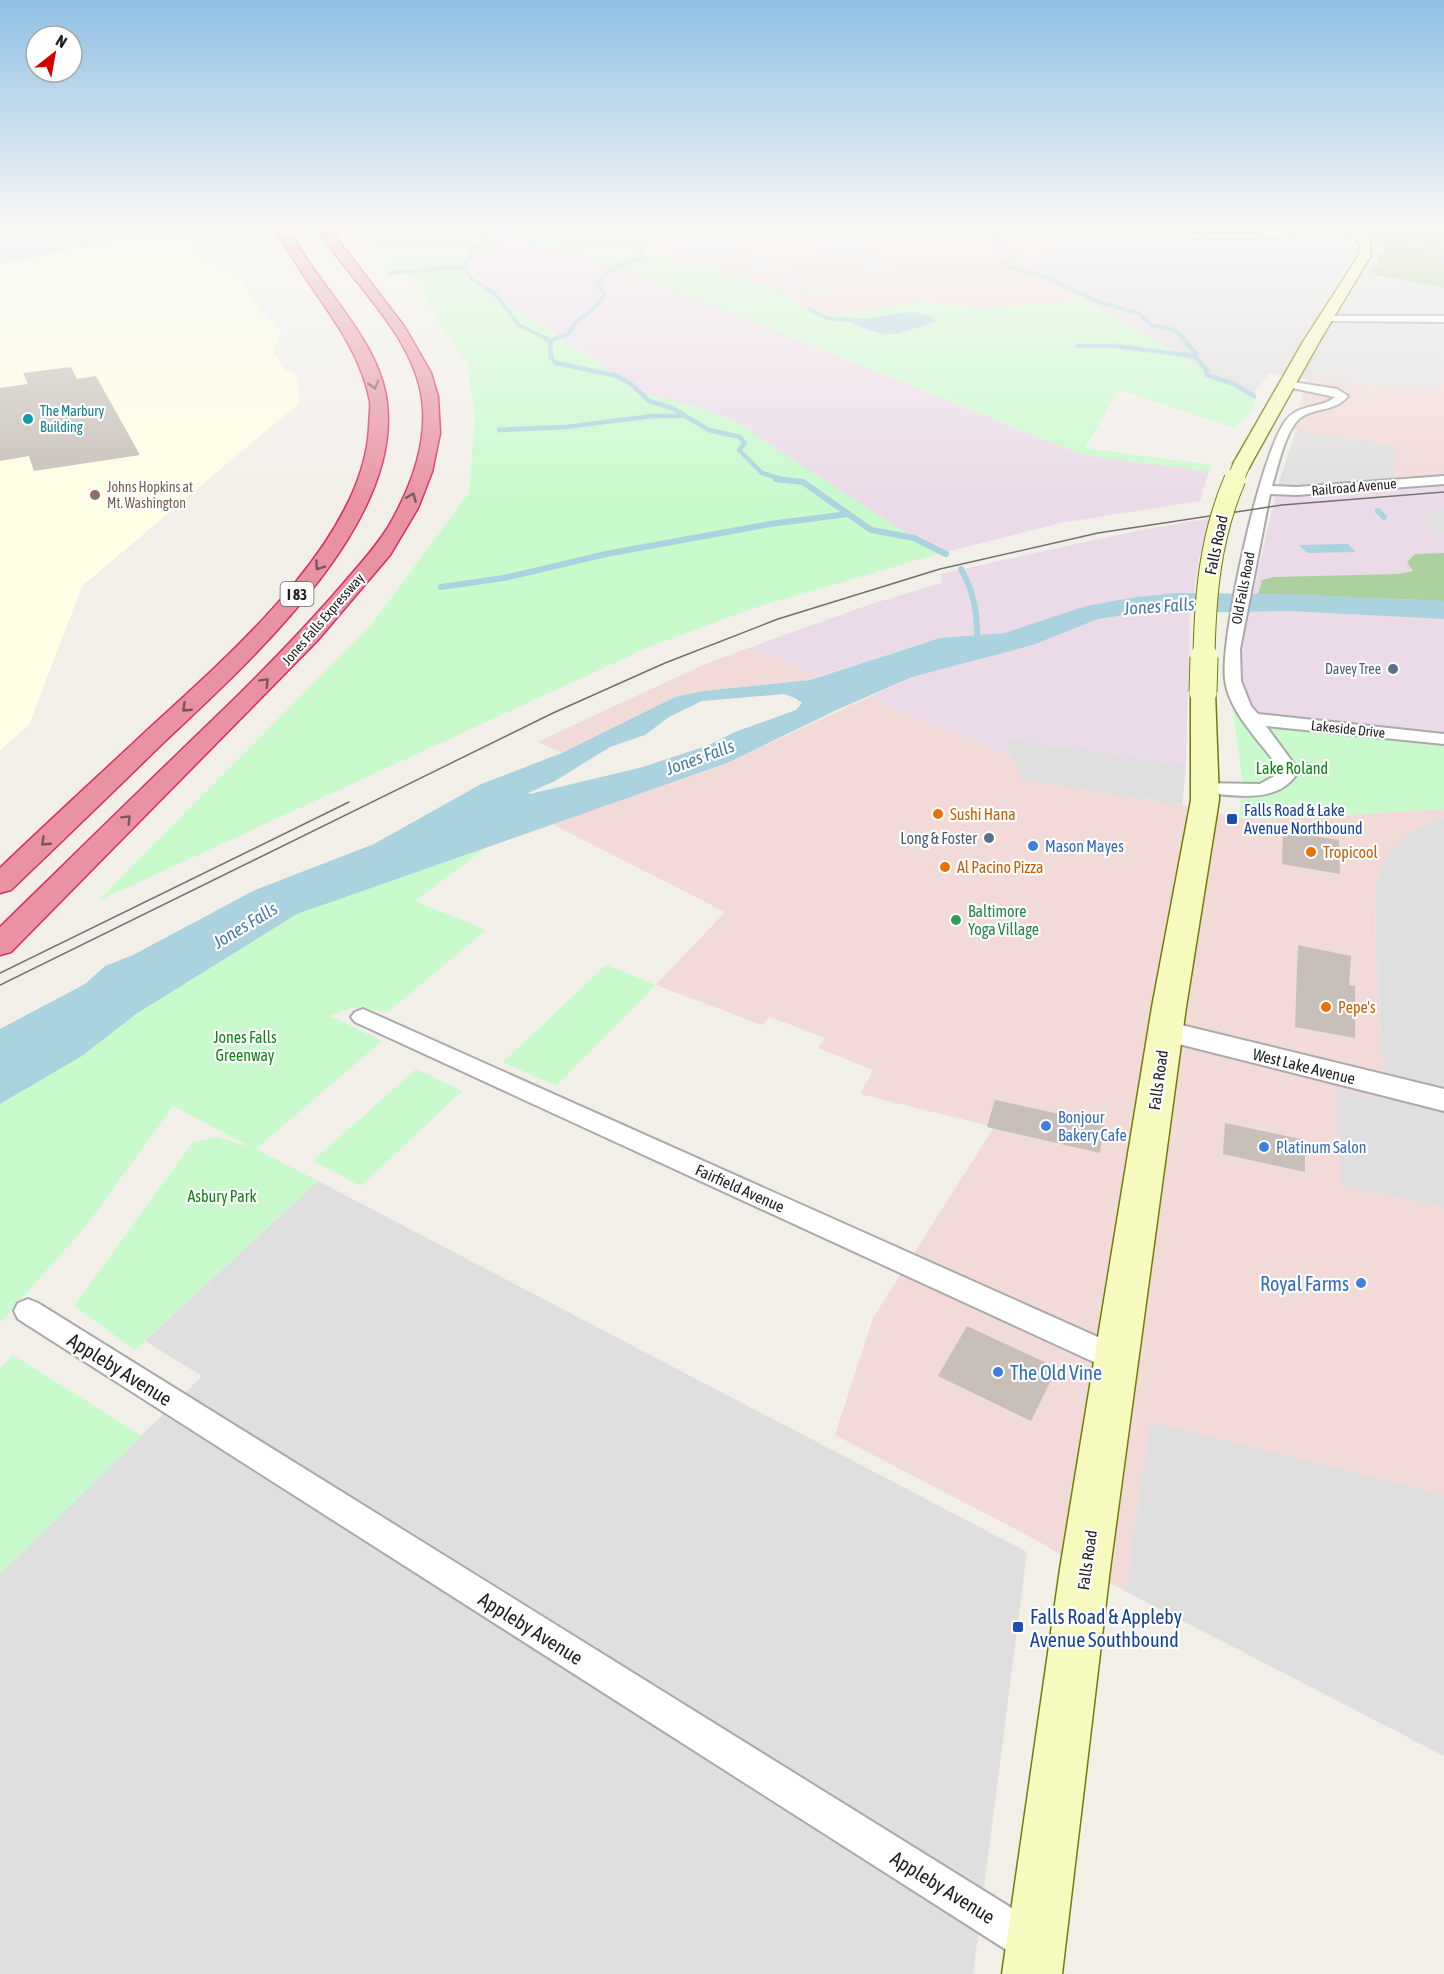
<svg xmlns="http://www.w3.org/2000/svg" width="1444" height="1974" font-family="'Asap Condensed',sans-serif">
  <rect width="100%" height="100%" fill="#f2efe9"/>
  <!-- residential -->
  <g fill="#e0dfdf">
    <path d="M 0,227 L 176,227 L 0,265 Z"/>
    <path d="M 1082,227 L 1361,227 L 1366,229 L 1385,250 L 1378,258 L 1379,277 L 1444,288 L 1444,383 L 1439,383 L 1440,391 L 1307,380 L 1269,374 L 1255,391 L 1256,400 L 1023,264 Z"/>
    <path d="M 1292,431 L 1396,445 L 1394,482 L 1277,488 L 1295,433 Z"/>
    <path d="M 1005,737 L 1186,766 L 1182,805 L 1020,779 Z"/>
    <path d="M 1444,817 L 1444,1207 L 1340,1185 L 1334,1088 L 1385,1099 L 1376,952 L 1375,890 L 1382,866 L 1391,850 L 1415,829 Z"/>
    <path d="M 318,1181 L 1027,1552 L 973,1974 L 0,1974 L 0,1574 L 202,1376 L 145,1341 Z"/>
    <path d="M 1150,1422 L 1444,1495 L 1444,1756 L 1125,1591 Z"/>
  </g>
  <!-- commercial -->
  <g fill="#f2dad9">
    <path d="M 505,227 L 607,227 L 523,237 Z"/>
    <path d="M 638,227 L 1082,227 L 1023,264 L 1084,300 L 983,308 L 924,301 L 833,316 L 808,310 L 785,294 L 714,268 L 640,254 L 650,245 L 665,243 L 635,238 Z"/>
    <path d="M 1307,380 L 1439,391 L 1439,382 L 1444,383 L 1444,479 L 1394,482 L 1395,445 L 1292,431 Z"/>
    <path d="M 751,647 L 820,676 L 810,680 L 703,691 L 675,697 L 562,753 L 537,742 L 703,665 Z"/>
    <path d="M 869,697 L 1012,757 L 1021,779 L 1182,805 L 1239,818 L 1263,820 L 1444,809 L 1444,817 L 1415,829 L 1391,850 L 1382,866 L 1375,890 L 1376,952 L 1385,1100 L 1334,1088 L 1341,1185 L 1444,1207 L 1444,1495 L 1150,1422 L 1125,1591 L 1092,1574 L 1038,1541 L 835,1435 L 873,1318 L 994,1127 L 860,1094 L 873,1070 L 818,1048 L 825,1038 L 770,1017 L 762,1025 L 656,985 L 725,912 L 552,824 L 727,763 Z"/>
  </g>
  <!-- industrial -->
  <g fill="#ebdbe8">
    <path d="M 473,227 L 505,227 L 539,247 L 574,249 L 1082,455 L 1209,471 L 1200,501 L 1060,523 L 938,554 L 754,434 L 745,426 L 701,408 L 635,391 L 594,359 L 564,342 L 550,329 L 486,293 L 477,276 L 466,265 L 496,244 L 504,244 Z"/>
    <path d="M 1444,479 L 1444,601 L 1253,594 L 1277,488 Z"/>
    <path d="M 1210,518 L 1199,558 L 1194,593 L 1136,597 L 1086,606 L 1004,633 L 940,638 L 820,676 L 751,647 L 871,604 L 942,583 L 940,574 L 1136,531 Z"/>
    <path d="M 1248,611 L 1287,611 L 1444,619 L 1444,735 L 1233,711 Z"/>
    <path d="M 1190,612 L 1186,766 L 1005,737 L 1012,757 L 869,697 L 912,677 L 1033,645 L 1098,619 L 1133,614 Z"/>
  </g>
  <!-- education -->
  <path fill="#ffffe5" d="M 175,227 L 207,227 L 195,241 L 194,249 L 214,265 L 242,275 L 252,302 L 281,333 L 273,352 L 284,369 L 297,375 L 299,403 L 82,586 L 29,725 L 0,750 L 0,265 Z"/>
  <!-- forest -->
  <g fill="#add19e">
    <path d="M 1361,227 L 1444,227 L 1444,288 L 1375,275 L 1370,271 L 1378,266 L 1378,256 L 1385,250 L 1372,233 Z"/>
    <path d="M 1444,553 L 1444,601 L 1258,594 L 1262,580 L 1274,577 L 1398,574 L 1413,571 L 1407,562 L 1415,554 Z"/>
  </g>
  <!-- park -->
  <g fill="#c8facc">
    <path d="M 355,227 L 473,227 L 505,245 L 495,244 L 466,265 L 486,293 L 550,329 L 564,342 L 594,359 L 635,391 L 701,408 L 745,426 L 754,434 L 938,554 L 757,607 L 651,646 L 98,901 L 371,625 L 469,493 L 475,417 L 467,362 L 441,326 L 419,284 L 395,268 L 370,246 Z"/>
    <path d="M 607,227 L 638,227 L 636,238 L 665,243 L 650,245 L 641,254 L 714,268 L 785,294 L 808,310 L 833,316 L 924,301 L 983,308 L 1084,300 L 1256,400 L 1253,410 L 1235,428 L 1119,390 L 1085,448 L 1212,465 L 1209,471 L 1083,455 L 574,249 L 539,247 L 523,237 Z"/>
    <path d="M 1233,711 L 1444,735 L 1444,809 L 1263,820 L 1239,818 L 1243,783 Z"/>
    <path d="M 487,847 L 415,901 L 486,930 L 388,1012 L 352,1008 L 330,1016 L 382,1041 L 256,1149 L 318,1181 L 135,1350 L 74,1306 L 193,1142 L 216,1137 L 251,1147 L 173,1106 L 86,1226 L 0,1323 L 0,1104 L 82,1056 L 136,1014 L 297,914 Z"/>
    <path d="M 606,965 L 656,985 L 556,1086 L 503,1062 Z"/>
    <path d="M 416,1069 L 462,1091 L 361,1186 L 313,1161 Z"/>
    <path d="M 13,1355 L 142,1436 L 0,1574 L 0,1368 Z"/>
  </g>
  <!-- parking -->
  <g fill="#e2e2e2">
    <path d="M 755,227 L 826,228 L 844,234 L 839,236 L 843,236 L 848,232 L 840,231 L 841,229 L 861,230 L 863,227 L 871,227 L 864,238 L 857,239 L 865,239 L 895,269 L 878,270 L 891,276 L 883,277 Z"/>
    <path d="M 697,230 L 798,272 L 791,274 L 797,277 L 806,276 L 841,290 L 832,291 L 828,297 L 819,298 L 777,280 L 783,278 L 778,275 L 769,277 L 735,262 L 742,260 L 731,256 L 689,258 L 662,246 L 668,244 L 662,239 L 655,238 L 666,234 Z"/>
    <path d="M 1444,509 L 1444,536 L 1438,536 L 1425,523 L 1425,518 L 1433,511 Z"/>
  </g>
  <!-- water -->
  <g fill="#aad3df" fill-rule="evenodd">
    <path d="M 915,312 L 934,317 L 936,322 L 895,334 L 877,333 L 853,324 L 852,322 L 897,313 Z"/>
    <path d="M 1348,544 L 1356,552 L 1307,553 L 1299,545 Z"/>
    <path d="M 1175,593 L 1290,594 L 1444,601 L 1444,619 L 1287,611 L 1133,614 L 1098,619 L 1033,645 L 912,677 L 841,708 L 727,763 L 297,914 L 136,1014 L 82,1056 L 0,1104 L 0,1029 L 85,984 L 105,966 L 133,955 L 255,890 L 374,844 L 481,784 L 562,753 L 675,697 L 703,691 L 810,680 L 940,638 L 1004,633 L 1086,606 L 1136,597 ZM 784,694 L 795,698 L 802,703 L 796,710 L 735,732 L 709,745 L 643,767 L 530,794 L 528,793 L 555,781 L 610,747 L 645,735 L 669,717 L 702,701 Z"/>
  </g>
  <g fill="none" stroke-linecap="round" stroke-linejoin="round">
    <!-- stream-far2 -->
    <g stroke="#aad3df" stroke-width="4">
      <path d="M 483,227 L 503,232 L 481,240 L 484,246 L 469,248 L 470,259 L 462,265 L 472,279 L 495,294 L 519,325 L 547,339"/>
      <path d="M 995,227 L 989,231 L 1000,235 L 993,245 L 1018,255 L 1004,262 L 1005,265 L 1047,278 L 1102,303 L 1138,313 L 1151,325 L 1175,330 L 1184,339"/>
      <path d="M 1382,227 L 1398,233 L 1444,258"/>
      <path d="M 390,273 L 464,267"/>
      <path d="M 809,309 L 827,318 L 864,321"/>
      <path d="M 554,339 L 568,334 L 576,323 L 597,305 L 605,293 L 597,286 C 606,268 626,262 644,257 L 640,250 L 645,245"/>
    </g>
    <!-- stream-far1 -->
    <g stroke="#aad3df" stroke-width="4.5">
      <path d="M 544,338 L 550,341 L 551,358 L 556,363 L 617,376 L 631,384 L 649,401 L 672,408 L 709,430 L 740,437 L 745,443 L 739,450 L 762,473 L 784,480"/>
      <path d="M 1182,338 L 1196,353 L 1195,356 L 1207,371 L 1207,375 L 1234,384 L 1254,396"/>
      <path d="M 550,341 L 558,338"/>
      <path d="M 1078,346 L 1115,346 L 1195,356"/>
      <path d="M 499,430 L 566,427 L 652,416 L 681,416"/>
    </g>
    <!-- stream -->
    <g stroke="#aad3df" stroke-width="6">
      <path d="M 776,479 L 803,482 L 871,530 L 914,538 L 946,554"/>
      <path d="M 1378,511 L 1384,517"/>
      <path d="M 961,569 C 975,593 978,618 977,645"/>
      <path d="M 441,587 L 504,578 L 606,554 L 770,524 L 848,514"/>
    </g>
  </g>
  <!-- building -->
  <g fill="#c7bfb8">
    <path d="M 71,367 L 77,379 L 96,376 L 140,455 L 34,471 L 29,456 L 0,461 L 0,388 L 28,384 L 23,373 Z"/>
    <path d="M 1283,831 L 1339,840 L 1340,874 L 1282,864 Z"/>
    <path d="M 1298,945 L 1351,956 L 1349,985 L 1355,986 L 1355,1038 L 1295,1027 Z"/>
    <path d="M 995,1100 L 1104,1124 L 1100,1153 L 987,1127 Z"/>
    <path d="M 1225,1123 L 1305,1140 L 1305,1172 L 1223,1154 Z"/>
    <path d="M 967,1326 L 1057,1368 L 1031,1421 L 938,1376 Z"/>
  </g>
  <g fill="none" stroke-linecap="round" stroke-linejoin="round">
    <!-- minor casing -->
    <g stroke="#a9a9a9" stroke-width="4">
      <g id="minor">
        <path d="M 1173,227 L 1182,227 L 1189,234 L 1200,235 L 1292,233 L 1296,235 L 1292,237 L 1187,238 Z"/>
        <path d="M 1322,316 L 1444,316 L 1444,322 L 1325,321 L 1320,318 Z"/>
        <path d="M 1287,381 L 1337,389 L 1348,396 C 1337,410 1320,408 1305,415 C 1286,423 1278,468 1272,486 L 1297,487 L 1444,476 L 1444,484 L 1297,495 L 1270,494 L 1240,649 L 1241,681 L 1251,706 L 1258,714 L 1444,734 L 1444,744 L 1266,726 L 1294,764 L 1296,775 C 1276,804 1235,795 1205,793 L 1198,791 L 1196,787 L 1198,783 L 1260,784 L 1278,774 L 1276,764 C 1258,739 1228,710 1225,679 C 1220,639 1261,449 1287,419 C 1301,403 1321,409 1335,397 L 1283,386 L 1283,382 Z"/>
        <path d="M 363,1009 L 1127,1350 L 1132,1359 L 1127,1368 L 1117,1371 L 1107,1368 L 355,1022 L 351,1017 L 355,1012 Z"/>
        <path d="M 28,1299 L 38,1303 L 1047,1930 L 1053,1944 L 1047,1958 L 1033,1964 L 1019,1958 L 18,1319 L 14,1311 L 18,1303 Z"/>
      </g>
    </g>
    <!-- tertiary casing -->
    <g stroke="#a9a9a9" stroke-width="4">
      <path id="tertiary" d="M 1165,1021 L 1444,1089 L 1444,1111 L 1155,1038 L 1150,1031 L 1155,1024 Z"/>
    </g>
    <!-- secondary casing -->
    <g stroke="#707d05" stroke-width="3">
      <g id="secondary">
        <path d="M 1343,227 L 1356,227 L 1370,240 L 1371,255 L 1319,342 L 1251,464 L 1249,468 L 1235,468 L 1233,464 L 1303,342 L 1359,255 L 1360,244 Z"/>
        <path d="M 1203,685 L 1212,687 L 1215,692 L 1219,800 L 1186,1007 L 1110,1569 L 1062,1974 L 1002,1974 L 1060,1569 L 1152,1007 L 1191,800 L 1191,692 L 1194,687 Z"/>
      </g>
    </g>
    <!-- motorway casing -->
    <g stroke="#dc2a67" stroke-width="3">
      <g id="motorway">
        <path d="M 275,227 L 287,227 C 316,284 380,339 387,403 C 402,528 243,667 161,745 C 111,794 61,842 11,890 L 0,893 L 0,868 C 47,823 95,779 142,735 C 222,661 363,543 369,428 C 369,419 371,409 370,401 C 357,334 304,287 275,227 Z"/>
        <path d="M 316,227 L 328,227 L 404,326 L 431,373 L 438,397 L 440,433 L 432,472 L 418,508 L 390,555 L 317,641 L 11,952 L 0,955 L 0,927 C 75,854 149,781 224,709 C 265,669 305,628 343,584 C 359,565 377,546 390,524 C 411,487 428,442 422,399 C 413,334 350,281 316,227 Z"/>
      </g>
    </g>
    <!-- minor -->
    <use href="#minor" fill="#fff" fill-rule="evenodd"/>
    <!-- tertiary -->
    <use href="#tertiary" fill="#fff" fill-rule="evenodd"/>
    <!-- secondary -->
    <use href="#secondary" fill="#f7fabf" fill-rule="evenodd"/>
    <!-- motorway -->
    <use href="#motorway" fill="#e892a2" fill-rule="evenodd"/>
    <!-- tram -->
    <g stroke="#707070" stroke-width="1.5">
      <path d="M 0,973 L 349,802"/>
      <path d="M 0,985 L 553,713 L 665,663 L 778,619 L 940,569 L 1098,533 L 1282,505 L 1444,492"/>
    </g>
    <!-- secondary-bridge-far2 casing -->
    <g stroke="#707d05" stroke-width="18" stroke-linecap="butt">
      <path id="secondary-bridge-far2" d="M 1235,480 L 1242,464"/>
    </g>
    <!-- secondary-bridge-far1 casing -->
    <g stroke="#707d05" stroke-width="23" stroke-linecap="butt">
      <path id="secondary-bridge-far1" d="M 1204,658 C 1205,596 1210,537 1235,479"/>
    </g>
    <!-- secondary-bridge casing -->
    <g stroke="#707d05" stroke-width="29" stroke-linecap="butt">
      <path id="secondary-bridge" d="M 1203,692 L 1204,657"/>
    </g>
    <!-- secondary-bridge-far2 -->
    <use href="#secondary-bridge-far2" stroke="#f7fabf" stroke-width="16"/>
    <!-- secondary-bridge-far1 -->
    <use href="#secondary-bridge-far1" stroke="#f7fabf" stroke-width="21"/>
    <!-- secondary-bridge -->
    <use href="#secondary-bridge" stroke="#f7fabf" stroke-width="27"/>
  </g>
  <!-- one-way arrows -->
  <defs><path id="oneway-chevron" d="M-2-3.5L2.5 0L-2 3.5" fill="none" stroke-width="1.6" stroke-linecap="round" stroke-linejoin="round" transform="scale(1.5)"/></defs>
  <g stroke="#7b545c">
    <use href="#oneway-chevron" transform="translate(374 385) rotate(75)"/>
    <use href="#oneway-chevron" transform="translate(412 497) rotate(-68)"/>
    <use href="#oneway-chevron" transform="translate(319 566) rotate(125)"/>
    <use href="#oneway-chevron" transform="translate(265 682) rotate(-45)"/>
    <use href="#oneway-chevron" transform="translate(186 708) rotate(137)"/>
    <use href="#oneway-chevron" transform="translate(127 819) rotate(-45)"/>
    <use href="#oneway-chevron" transform="translate(45 842) rotate(137)"/>
  </g>
  <!-- sky -->
  <linearGradient id="sky" x2="0" y2="1"><stop stop-color="#8fc0e4"/><stop offset="0.45" stop-color="#f9f8f5"/><stop offset="1" stop-color="#f9f8f5" stop-opacity="0"/></linearGradient>
  <rect width="1444" height="503" fill="url(#sky)"/>
  <!-- markers -->
  <circle fill="#0f9aa8" stroke="#fff" stroke-width="2" cx="28" cy="419" r="6"/>
  <circle fill="#8d6e63" stroke="#fff" stroke-width="2" cx="95" cy="495" r="6"/>
  <g fill="#5c6f8a" stroke="#fff" stroke-width="2">
    <circle cx="1393" cy="669" r="6"/>
    <circle cx="989" cy="838" r="6"/>
  </g>
  <g fill="#e8710a" stroke="#fff" stroke-width="2">
    <circle cx="938" cy="814" r="6"/>
    <circle cx="1311" cy="852" r="6"/>
    <circle cx="945" cy="867" r="6"/>
    <circle cx="1326" cy="1007" r="6"/>
  </g>
  <g fill="#1a4fb4" stroke="#fff" stroke-width="2">
    <rect x="1226" y="813" width="12" height="12" rx="3"/>
    <rect x="1012" y="1621" width="12" height="12" rx="3"/>
  </g>
  <g fill="#3f7fe0" stroke="#fff" stroke-width="2">
    <circle cx="1033" cy="846" r="6"/>
    <circle cx="1046" cy="1126" r="6"/>
    <circle cx="1264" cy="1147" r="6"/>
    <circle cx="1361" cy="1283" r="6"/>
    <circle cx="998" cy="1372" r="6"/>
  </g>
  <circle fill="#2e9e5b" stroke="#fff" stroke-width="2" cx="956" cy="920" r="6"/>
  <g text-anchor="middle" dominant-baseline="central" stroke-width="4.5" stroke-linejoin="round" paint-order="stroke">
    <!-- far-culture labels -->
    <g font-size="14" fill="#0d838f" stroke="#fff" text-anchor="start">
      <text x="40" y="411">The Marbury<tspan x="40" dy="16">Building</tspan></text>
    </g>
    <!-- far-education labels -->
    <g font-size="14" fill="#785e54" stroke="#fff" text-anchor="start">
      <text x="107" y="487">Johns Hopkins at<tspan x="107" dy="16">Mt. Washington</tspan></text>
    </g>
    <!-- far-street labels -->
    <g font-size="14" fill="#222" stroke="#fff">
      <text transform="translate(1354 487) rotate(-5)">Railroad Avenue</text>
      <text transform="translate(1243 588) rotate(-79)">Old Falls Road</text>
      <text transform="translate(323 619) rotate(-49)">Jones Falls Expressway</text>
      <text transform="translate(1348 729) rotate(6)">Lakeside Drive</text>
    </g>
    <!-- far-service labels -->
    <g font-size="14" fill="#4e5e75" stroke="#fff" text-anchor="end">
      <text x="1381" y="669">Davey Tree</text>
    </g>
    <!-- shield labels -->
    <rect fill="#fff" stroke="#646464" stroke-width="1.5" x="280.5" y="582" width="33" height="24" rx="4.5"/>
    <g font-size="15" font-weight="bold" fill="#222">
      <text x="297" y="594">I 83</text>
    </g>
    <!-- street labels -->
    <g font-size="16" fill="#222" stroke="#fff">
      <text transform="translate(1216 545) rotate(-78)">Falls Road</text>
      <text transform="translate(1304 1066) rotate(14)">West Lake Avenue</text>
      <text transform="translate(1158 1080) rotate(-82)">Falls Road</text>
      <text transform="translate(740 1188) rotate(24)">Fairfield Avenue</text>
      <text transform="translate(1087 1560) rotate(-82)">Falls Road</text>
    </g>
    <!-- park labels -->
    <g font-size="16" fill="#0c8416" stroke="#fff">
      <text x="1292" y="768">Lake Roland</text>
      <text x="245" y="1037">Jones Falls<tspan x="245" dy="18">Greenway</tspan></text>
      <text x="222" y="1196">Asbury Park</text>
    </g>
    <!-- transit labels -->
    <g font-size="16" fill="#164399" stroke="#fff" text-anchor="start">
      <text x="1244" y="810">Falls Road &amp; Lake<tspan x="1244" dy="18">Avenue Northbound</tspan></text>
    </g>
    <!-- food labels -->
    <g font-size="16" fill="#c56008" stroke="#fff" text-anchor="start">
      <text x="950" y="814">Sushi Hana</text>
      <text x="1323" y="852">Tropicool</text>
      <text x="957" y="867">Al Pacino Pizza</text>
      <text x="1338" y="1007">Pepe's</text>
    </g>
    <!-- service labels -->
    <g font-size="16" fill="#4e5e75" stroke="#fff" text-anchor="end">
      <text x="977" y="838">Long &amp; Foster</text>
    </g>
    <!-- shop labels -->
    <g font-size="16" fill="#366cbe" stroke="#fff" text-anchor="start">
      <text x="1045" y="846">Mason Mayes</text>
      <text x="1058" y="1117">Bonjour<tspan x="1058" dy="18">Bakery Cafe</tspan></text>
      <text x="1276" y="1147">Platinum Salon</text>
    </g>
    <!-- leisure labels -->
    <g font-size="16" fill="#27864d" stroke="#fff" text-anchor="start">
      <text x="968" y="911">Baltimore<tspan x="968" dy="18">Yoga Village</tspan></text>
    </g>
    <!-- water labels -->
    <g font-size="18" font-style="italic" fill="#4a7aab" stroke="#fff">
      <text transform="translate(1159 606) rotate(-4)">Jones Falls</text>
      <text transform="translate(700 757) rotate(-20)">Jones Falls</text>
      <text transform="translate(245 925) rotate(-31)">Jones Falls</text>
    </g>
    <!-- near-shop labels -->
    <g font-size="20" fill="#366cbe" stroke="#fff" text-anchor="end">
      <text x="1349" y="1283">Royal Farms</text>
      <text x="1010" y="1372" text-anchor="start">The Old Vine</text>
    </g>
    <!-- near-street labels -->
    <g font-size="20" fill="#222" stroke="#fff">
      <text transform="translate(120 1369) rotate(32)">Appleby Avenue</text>
      <text transform="translate(531 1628) rotate(32)">Appleby Avenue</text>
      <text transform="translate(943 1887) rotate(32)">Appleby Avenue</text>
    </g>
    <!-- near-transit labels -->
    <g font-size="20" fill="#164399" stroke="#fff" text-anchor="start">
      <text x="1030" y="1616">Falls Road &amp; Appleby<tspan x="1030" dy="23">Avenue Southbound</tspan></text>
    </g>
  </g>
  <!-- north arrow -->
  <g transform="translate(54 54) rotate(31)"><circle r="28" fill="#ffffff" stroke="#a7a7a7" stroke-width="1.5"/>
  <path d="M0-4.5L10 22L0 15L-10 22Z" fill="#d40000"/>
  <text y="-9" font-size="16" font-weight="bold" text-anchor="middle" fill="#222222">N</text>
  </g>
</svg>
